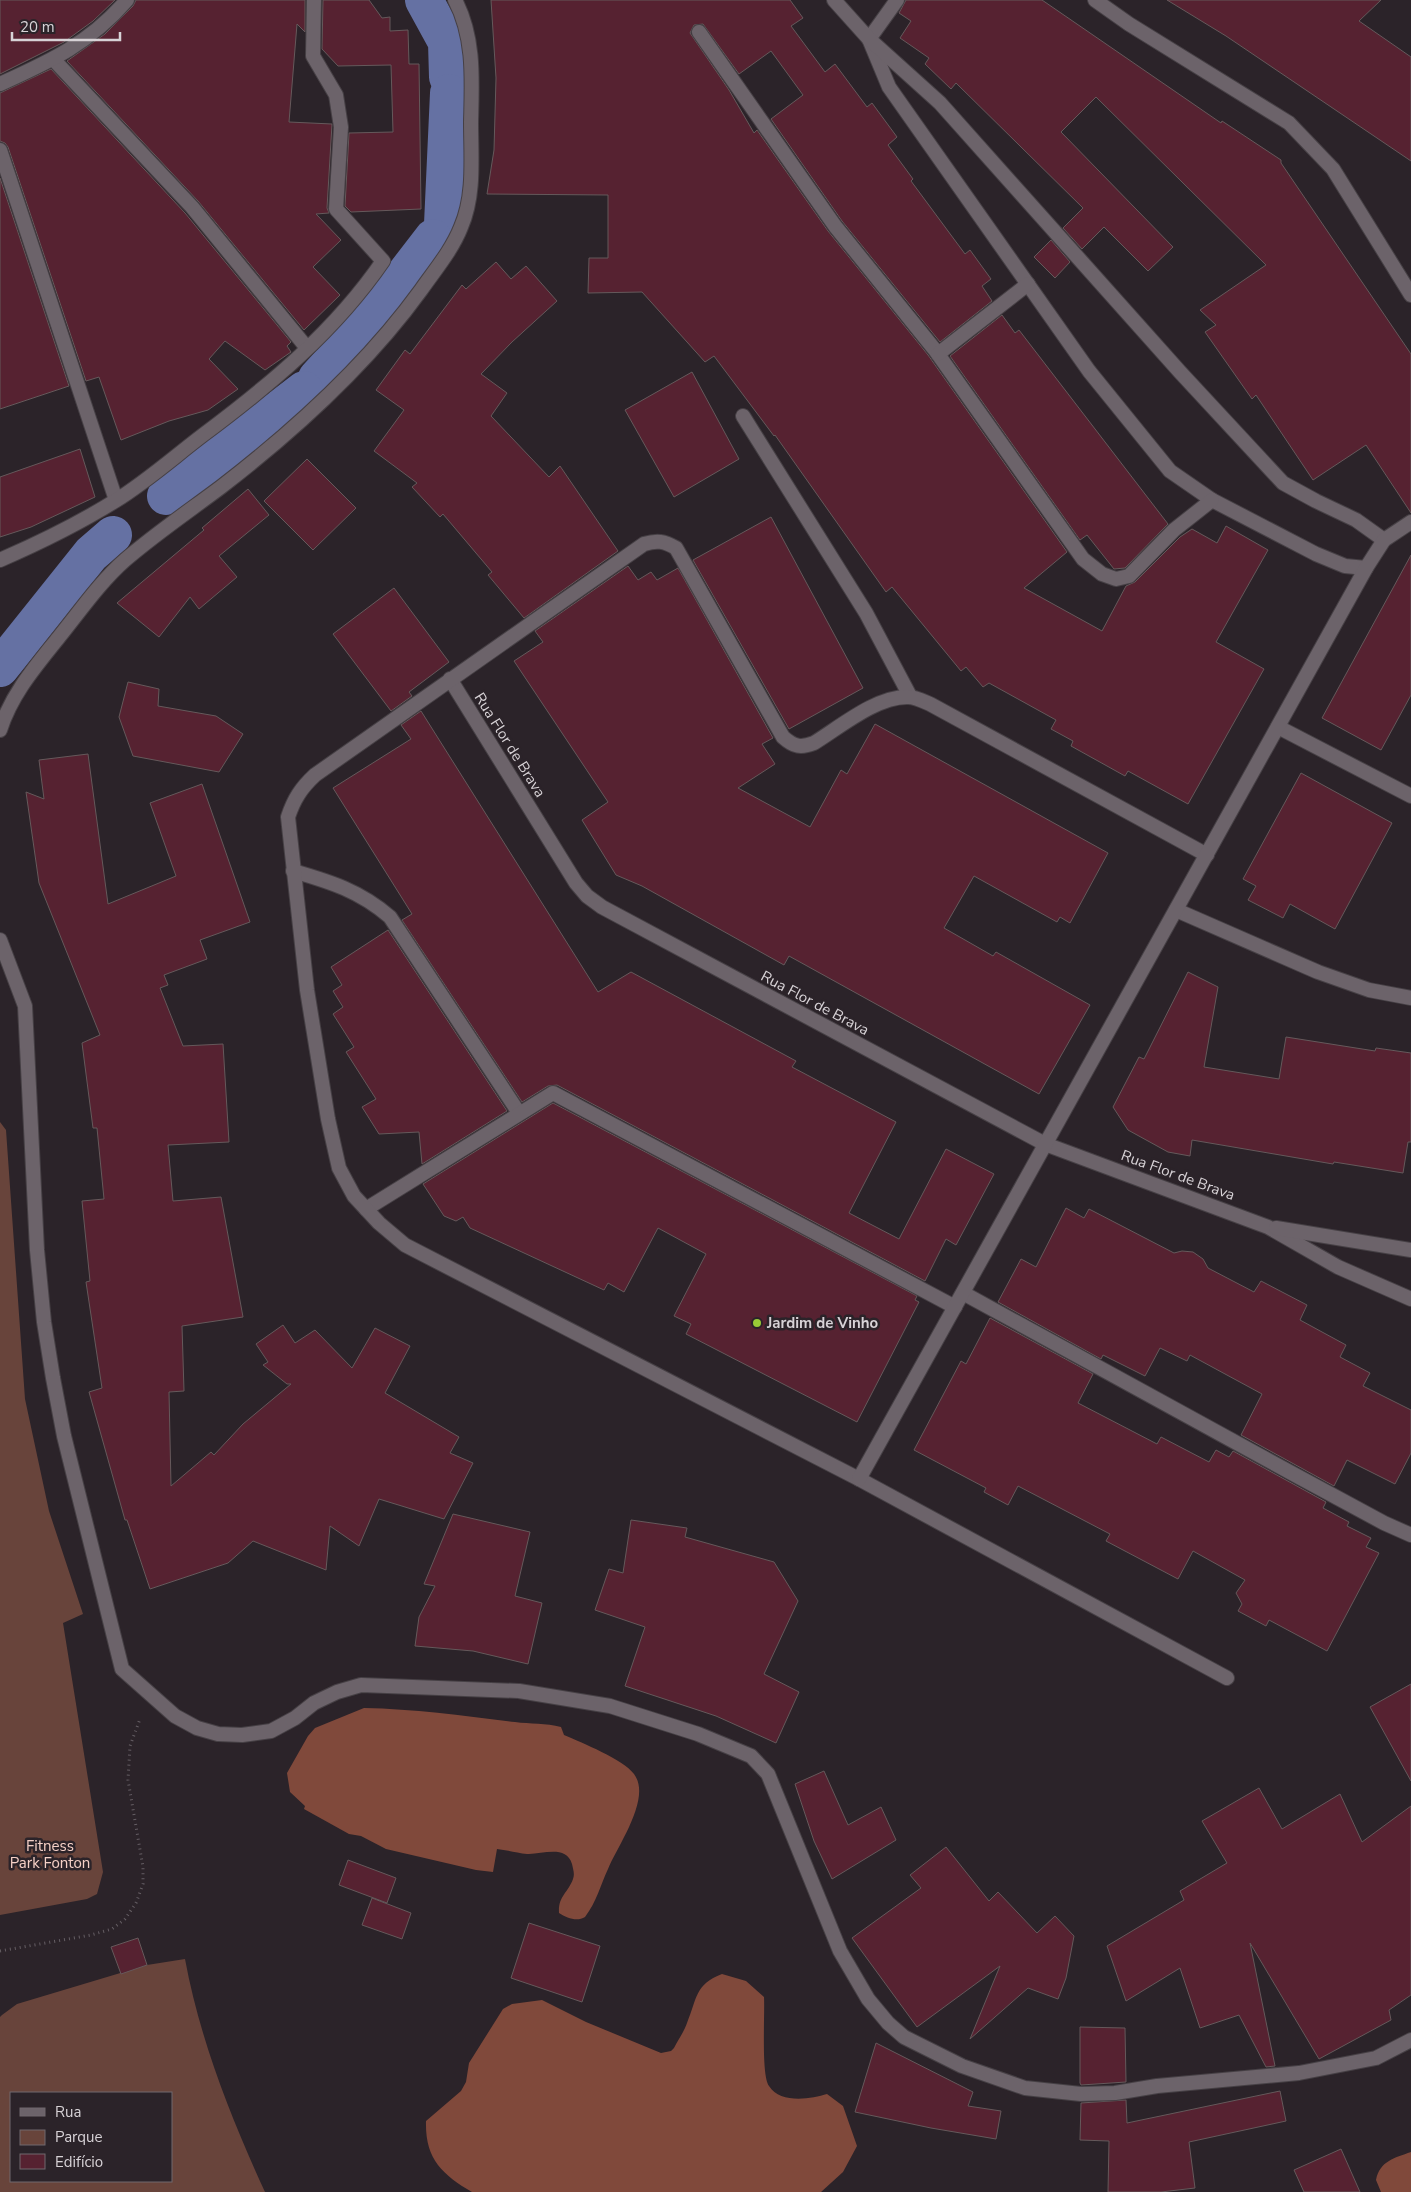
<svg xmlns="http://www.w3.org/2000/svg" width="1411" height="2192" font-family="'Nunito Sans',sans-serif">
  <rect width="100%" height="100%" fill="#2b2329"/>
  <!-- green -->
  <g fill="#68443b" fill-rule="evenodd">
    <path d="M 0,1122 L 6,1130 L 25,1399 L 49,1511 L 83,1614 L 63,1623 L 103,1872 L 97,1894 L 87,1899 L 0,1915 Z"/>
    <path d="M 185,1959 C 200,2040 231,2118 265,2192 L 0,2192 L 0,2017 L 2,2015 L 17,2004 L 147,1965 ZM 11,2093 L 171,2093 L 171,2181 L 11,2181 Z"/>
  </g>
  <!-- forest -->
  <g fill="#80493b">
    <path d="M 364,1708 C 415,1709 465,1716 515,1722 C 530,1724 546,1723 561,1727 L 564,1735 C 582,1743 623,1759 634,1774 C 652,1798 618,1845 608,1869 C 600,1886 597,1901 585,1917 C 577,1922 567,1918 559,1913 C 558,1896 568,1893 573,1879 C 575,1874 573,1869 572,1864 C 566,1844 541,1855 527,1854 C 517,1853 507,1850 497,1849 L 493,1872 L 476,1870 L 386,1849 L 361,1836 L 349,1834 L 304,1809 L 305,1806 L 290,1792 L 287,1773 L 308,1736 L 315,1728 Z"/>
    <path d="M 722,1974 L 746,1981 L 764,1997 C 765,2014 761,2075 769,2086 C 780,2104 811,2099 827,2094 L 843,2106 L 857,2146 L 843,2172 L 821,2192 L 472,2192 C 442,2174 425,2159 426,2121 L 461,2091 L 466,2082 L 469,2063 L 503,2009 L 512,2004 L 542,2000 L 586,2022 L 661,2053 L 671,2051 L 674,2048 C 678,2040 684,2032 687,2023 C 697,1999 695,1984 722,1974 Z"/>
    <path d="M 1411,2152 L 1411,2192 L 1381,2192 L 1376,2180 C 1380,2161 1394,2158 1411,2152 Z"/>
  </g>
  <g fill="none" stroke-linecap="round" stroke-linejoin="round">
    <!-- canal -->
    <g stroke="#6571a3" stroke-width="38">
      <path d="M 424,0 L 447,42 L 448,77"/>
      <path d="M 443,224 L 449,93"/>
      <path d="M 317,378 L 370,320 L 433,238"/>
      <path d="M 166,496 L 304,390"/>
      <path d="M 0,668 L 91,554 L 113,535"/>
    </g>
  </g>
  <!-- building -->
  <g fill="#562231" stroke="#65595b">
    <path d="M 0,0 L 115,0 L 93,21 L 64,42 L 0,74 Z"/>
    <path d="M 136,0 L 305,0 L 305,32 L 297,24 L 289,122 L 332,124 L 327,208 L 329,213 L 316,214 L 341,240 L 313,267 L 340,295 L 304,330 L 198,201 L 67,61 L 105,34 L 133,6 Z"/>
    <path d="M 323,0 L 369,0 L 382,18 L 390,17 L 390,31 L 408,30 L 409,64 L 419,64 L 421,209 L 351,212 L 345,206 L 349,133 L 393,132 L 391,65 L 338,66 L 322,49 Z"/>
    <path d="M 491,0 L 790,0 L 803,18 L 791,26 L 825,72 L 835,64 L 867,107 L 872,103 L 897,137 L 888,145 L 913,179 L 911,181 L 965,254 L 970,250 L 991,279 L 982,286 L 992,301 L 940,342 L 842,221 L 771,119 L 803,95 L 771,51 L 739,74 L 703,24 L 694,25 L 690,33 L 729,90 L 754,133 L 757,130 L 828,231 L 928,355 L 1067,552 L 1024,588 L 1102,631 L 1126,586 L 1135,582 L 1180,537 L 1192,529 L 1217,543 L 1226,526 L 1268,550 L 1216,642 L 1264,669 L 1188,804 L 1128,771 L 1125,776 L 1071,746 L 1073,741 L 1051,729 L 1056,720 L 989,683 L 983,687 L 966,667 L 961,671 L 892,587 L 886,592 L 775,435 L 774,436 L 714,356 L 705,362 L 642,292 L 588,293 L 589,258 L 608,258 L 608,195 L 487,194 L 494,150 L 496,78 Z"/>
    <path d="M 906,0 L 1042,0 L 1221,123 L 1222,121 L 1281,160 L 1281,163 L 1411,354 L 1411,513 L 1366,445 L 1313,480 L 1256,395 L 1252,399 L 1205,332 L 1216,325 L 1200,310 L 1266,265 L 1096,97 L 1061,132 L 1173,247 L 1148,271 L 1104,227 L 1082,249 L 1063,228 L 1083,208 L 956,83 L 951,89 L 925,64 L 929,58 L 900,38 L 911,21 L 899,13 Z"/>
    <path d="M 1167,0 L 1381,0 L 1359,21 L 1411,57 L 1411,161 L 1226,36 Z"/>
    <path d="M 51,69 L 185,213 L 291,342 L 287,346 L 291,352 L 265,370 L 225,341 L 209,359 L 238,389 L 208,410 L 169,421 L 121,440 L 99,377 L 86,381 L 8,147 L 5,143 L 0,141 L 0,93 Z"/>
    <path d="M 0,178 L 69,386 L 0,409 Z"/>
    <path d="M 1051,240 L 1070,262 L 1055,278 L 1034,257 Z"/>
    <path d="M 496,262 L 511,279 L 526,266 L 557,301 L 512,342 L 481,374 L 507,393 L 491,416 L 549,477 L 560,466 L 618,551 L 524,618 L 488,575 L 492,572 L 443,514 L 440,517 L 412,487 L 417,483 L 374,451 L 404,410 L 376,390 L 405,350 L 410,354 L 462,285 L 466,289 Z"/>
    <path d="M 1002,315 L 1015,333 L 1019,330 L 1168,524 L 1125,568 L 1114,569 L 1087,535 L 1080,540 L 950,356 Z"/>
    <path d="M 692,372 L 739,459 L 674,497 L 625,410 Z"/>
    <path d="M 80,449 L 95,497 L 31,527 L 0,537 L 0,477 Z"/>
    <path d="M 307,459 L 356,508 L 313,550 L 264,501 Z"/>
    <path d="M 248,489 L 269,515 L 219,556 L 237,577 L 199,609 L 190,597 L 159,637 L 117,603 L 204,530 L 202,528 Z"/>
    <path d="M 771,517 L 863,688 L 789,729 L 693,560 Z"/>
    <path d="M 1411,555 L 1411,695 L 1381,750 L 1322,718 Z"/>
    <path d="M 628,566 L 638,580 L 651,572 L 657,580 L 678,568 L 773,738 L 762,744 L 775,764 L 738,788 L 810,827 L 841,770 L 847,774 L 875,724 L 1108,853 L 1070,923 L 1060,917 L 1057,922 L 974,876 L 944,928 L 993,956 L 996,952 L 1090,1005 L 1039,1094 L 789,956 L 784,965 L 642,886 L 616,875 L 582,820 L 608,802 L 514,661 L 543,642 L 535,631 Z"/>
    <path d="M 394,588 L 449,662 L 409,692 L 412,696 L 391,711 L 333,634 Z"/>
    <path d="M 128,682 L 159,689 L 158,706 L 216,716 L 243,734 L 219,772 L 133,756 L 119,717 Z"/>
    <path d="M 421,711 L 598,992 L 631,972 L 796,1061 L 792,1067 L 896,1122 L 849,1213 L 899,1239 L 946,1149 L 994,1174 L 956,1245 L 946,1239 L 925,1281 L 557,1085 L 548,1086 L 522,1102 L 402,920 L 412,914 L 333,788 L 411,739 L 401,725 Z"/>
    <path d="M 88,754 L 108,904 L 176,876 L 150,803 L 202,784 L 250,922 L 200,940 L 207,959 L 164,975 L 168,985 L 160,988 L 183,1046 L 223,1044 L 229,1142 L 168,1145 L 173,1201 L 221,1197 L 243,1317 L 182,1326 L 184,1391 L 169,1392 L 171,1486 L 211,1452 L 214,1455 L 243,1424 L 291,1384 L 287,1384 L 263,1365 L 268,1362 L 256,1344 L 283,1325 L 295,1343 L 315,1330 L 352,1368 L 375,1328 L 410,1346 L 385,1393 L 459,1437 L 450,1453 L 473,1463 L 444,1519 L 379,1499 L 359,1546 L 330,1526 L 326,1570 L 253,1541 L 228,1563 L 150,1589 L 127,1520 L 125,1520 L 89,1392 L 102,1388 L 86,1282 L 90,1281 L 82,1201 L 104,1199 L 97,1128 L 93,1128 L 82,1043 L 100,1035 L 39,883 L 26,792 L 44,799 L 39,760 Z"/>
    <path d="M 1301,773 L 1392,823 L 1335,929 L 1290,904 L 1283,918 L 1248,900 L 1256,886 L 1243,879 Z"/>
    <path d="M 388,930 L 507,1111 L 422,1164 L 419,1132 L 379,1134 L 362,1107 L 376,1099 L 346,1052 L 354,1047 L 333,1014 L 343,1007 L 333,991 L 342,985 L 331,967 Z"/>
    <path d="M 1188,972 L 1218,987 L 1204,1067 L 1279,1079 L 1286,1037 L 1375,1051 L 1376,1048 L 1411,1053 L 1411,1142 L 1408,1142 L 1403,1173 L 1334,1162 L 1333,1164 L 1192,1140 L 1190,1156 L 1168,1152 L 1128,1130 L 1113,1107 L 1139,1057 L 1144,1059 Z"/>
    <path d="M 553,1103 L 917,1296 L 915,1300 L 919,1302 L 857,1422 L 686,1334 L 691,1324 L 674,1316 L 706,1254 L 658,1228 L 624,1292 L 608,1283 L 604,1290 L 470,1228 L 463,1217 L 456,1221 L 444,1216 L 423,1184 Z"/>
    <path d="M 1066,1208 L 1084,1218 L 1089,1209 L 1174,1253 L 1182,1251 L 1193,1252 L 1203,1259 L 1208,1268 L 1254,1292 L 1261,1281 L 1307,1305 L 1300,1320 L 1346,1345 L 1340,1357 L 1370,1373 L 1363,1386 L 1411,1410 L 1411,1453 L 1395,1484 L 1347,1460 L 1334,1486 L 1241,1435 L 1262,1394 L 1190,1355 L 1187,1361 L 1160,1348 L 1145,1376 L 1103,1355 L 1101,1359 L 998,1302 L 1021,1259 L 1036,1267 Z"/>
    <path d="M 990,1318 L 1093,1374 L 1078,1403 L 1157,1444 L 1161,1437 L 1209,1462 L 1216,1450 L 1229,1457 L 1233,1451 L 1326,1502 L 1323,1508 L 1349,1522 L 1347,1526 L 1371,1538 L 1366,1547 L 1379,1553 L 1327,1651 L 1269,1620 L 1266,1626 L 1238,1611 L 1242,1604 L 1236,1593 L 1245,1580 L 1193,1551 L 1178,1579 L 1106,1541 L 1110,1534 L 1018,1486 L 1008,1505 L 984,1492 L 986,1488 L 914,1450 L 961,1361 L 966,1364 Z"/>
    <path d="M 453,1514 L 530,1532 L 515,1596 L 542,1603 L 528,1664 L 473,1651 L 415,1646 L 419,1617 L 435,1586 L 424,1584 Z"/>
    <path d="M 631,1520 L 687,1528 L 685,1537 L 774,1562 L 798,1601 L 764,1674 L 799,1692 L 776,1743 L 716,1716 L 625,1686 L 645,1627 L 595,1610 L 609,1569 L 623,1573 Z"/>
    <path d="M 1411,1684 L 1411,1781 L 1370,1707 Z"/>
    <path d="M 824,1771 L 848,1825 L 881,1807 L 896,1840 L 832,1879 L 814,1841 L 795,1784 Z"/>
    <path d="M 1259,1788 L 1282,1829 L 1340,1794 L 1362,1842 L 1411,1806 L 1411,1995 L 1389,2010 L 1391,2020 L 1319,2059 L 1250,1943 L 1275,2066 L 1266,2067 L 1239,2015 L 1200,2028 L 1180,1968 L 1126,2001 L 1107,1946 L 1184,1900 L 1180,1891 L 1227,1863 L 1202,1821 Z"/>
    <path d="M 946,1847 L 989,1901 L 998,1892 L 1037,1933 L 1055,1916 L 1074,1936 L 1066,1978 L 1058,1999 L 1028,1988 L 970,2039 L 1000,1966 L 917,2027 L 852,1938 L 921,1888 L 910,1875 Z"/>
    <path d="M 348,1860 L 396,1878 L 387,1903 L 339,1885 Z"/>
    <path d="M 372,1898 L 411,1913 L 402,1939 L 362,1925 Z"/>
    <path d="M 529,1923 L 600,1946 L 582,2002 L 511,1978 Z"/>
    <path d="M 138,1938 L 147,1965 L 121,1974 L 111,1947 Z"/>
    <path d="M 1080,2027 L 1125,2028 L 1126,2082 L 1081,2085 L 1080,2083 Z"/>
    <path d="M 876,2043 L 973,2092 L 968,2106 L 1001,2111 L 996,2139 L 931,2128 L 855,2112 Z"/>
    <path d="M 1280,2091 L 1286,2121 L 1189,2142 L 1195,2188 L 1161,2192 L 1108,2192 L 1109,2141 L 1080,2140 L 1081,2103 L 1126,2100 L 1127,2123 Z"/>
    <path d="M 1341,2149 L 1360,2192 L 1304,2192 L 1294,2170 Z"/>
  </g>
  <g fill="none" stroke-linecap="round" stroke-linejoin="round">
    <!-- service casing -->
    <g stroke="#464045" stroke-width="16">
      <g id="service">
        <path d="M 897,0 L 869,39 L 889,87 L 1089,371 L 1170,471 L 1212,500 L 1316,554 L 1345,566 L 1366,568"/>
        <path d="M 699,32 L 835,226 L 935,350 L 1083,559 L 1102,574 L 1116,579 L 1129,576 L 1174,530 L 1212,500"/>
        <path d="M 743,416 L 866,613 L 910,696"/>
        <path d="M 293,871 C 331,882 360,891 390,917 L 519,1113"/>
        <path d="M 366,1209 L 553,1093 L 955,1307"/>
        <path d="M 963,1293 L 1297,1476 L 1384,1523 L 1411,1535"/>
      </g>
    </g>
    <!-- minor casing -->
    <g stroke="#464045" stroke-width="16">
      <g id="minor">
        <path d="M 834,0 L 869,39 L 940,103 L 1180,372 L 1283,483 L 1316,501 L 1356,520 L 1384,540"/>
        <path d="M 1095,0 L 1129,24 L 1289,123 L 1333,169 L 1411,295"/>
        <path d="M 54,60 L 192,207 L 307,348"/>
        <path d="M 0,84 C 51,61 90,43 127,0"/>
        <path d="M 0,150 L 116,500"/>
        <path d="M 938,354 L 1028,284"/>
        <path d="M 0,560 C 39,543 78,524 115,501 C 146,482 174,457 203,435 C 270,385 335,331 383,261 L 336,209 L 341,127 L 336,95 L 313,56 L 314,0"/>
        <path d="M 450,679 L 576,883 L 587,896 L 602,907 L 1045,1144 L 1268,1227 L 1338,1267 L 1411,1299"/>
        <path d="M 1278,727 L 1411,796"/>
        <path d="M 0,730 C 12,693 36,666 59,637 C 80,611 100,582 125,560 C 155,534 189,511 221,487 C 295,430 366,366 421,290 C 435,270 452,250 461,227 C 475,195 471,157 471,122 C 472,81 475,38 455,0"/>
        <path d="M 1207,855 L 930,704 C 923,701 915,697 908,697 C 877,696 840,727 814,743 C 801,748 794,747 783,737 L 676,548 C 664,541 657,540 644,544 L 315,775 C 301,788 294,799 288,817 L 307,990 L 328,1119 L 339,1168 L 354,1196 L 379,1223 L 405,1245 L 859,1479 L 1227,1678"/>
        <path d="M 1176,910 L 1318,972 L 1369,990 L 1411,998"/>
        <path d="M 0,940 L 25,1006 L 37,1250 L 44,1322 L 53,1378 L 64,1436 L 122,1669 L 175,1716 L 197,1728 L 218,1734 L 242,1735 L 271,1731 L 295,1718 L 314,1703 L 337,1692 L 361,1685 L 519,1691 L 610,1706 L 698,1734 L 751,1756 L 768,1774 L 840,1951 L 868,1999 L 888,2023 L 904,2037 L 962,2066 L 1025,2088 L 1081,2094 L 1115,2093 L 1157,2086 L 1299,2073 L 1376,2058 L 1411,2040"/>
        <path d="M 1276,1228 L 1411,1250"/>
        <path d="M 859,1479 L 1366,568 L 1384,540 L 1411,522"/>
      </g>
    </g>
    <!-- path -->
    <path stroke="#655e64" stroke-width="3" stroke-dasharray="1 4" stroke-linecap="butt" d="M 0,1951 L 91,1935 L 112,1929 L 125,1919 L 136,1903 L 143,1884 L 143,1867 L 128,1780 L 130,1746 L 140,1719"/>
    <!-- service -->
    <use href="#service" stroke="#6c636a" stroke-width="14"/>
    <!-- minor -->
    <use href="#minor" stroke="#6c636a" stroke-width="14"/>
  </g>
  <!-- markers -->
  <circle fill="#99cb36" stroke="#2b2329" stroke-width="2" cx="757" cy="1323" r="5"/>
  <g text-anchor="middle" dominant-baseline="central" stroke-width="5" stroke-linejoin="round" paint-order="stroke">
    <!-- street labels -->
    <g font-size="15" fill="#d7d2d6" stroke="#2b2329">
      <text transform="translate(510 745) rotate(58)">Rua Flor de Brava</text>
      <text transform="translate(815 1003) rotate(28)">Rua Flor de Brava</text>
      <text transform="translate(1178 1175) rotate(20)">Rua Flor de Brava</text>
    </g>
    <!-- poi labels -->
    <g font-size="15" font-weight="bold" fill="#d7d2d6" stroke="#2b2329" text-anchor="start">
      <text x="767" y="1323">Jardim de Vinho</text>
    </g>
    <!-- park labels -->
    <g font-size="15" fill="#f5d0c6" stroke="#2b2329">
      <text x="50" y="1846">Fitness<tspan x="50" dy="17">Park Fonton</tspan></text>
    </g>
  </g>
  <!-- legend -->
  <rect x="10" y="2092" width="162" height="90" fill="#2b2329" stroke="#70696e"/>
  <rect x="20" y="2108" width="25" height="8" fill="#6c636a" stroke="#70696e"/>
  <text x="55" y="2117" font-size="15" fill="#d7d2d6">Rua</text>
  <rect x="20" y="2130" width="25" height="15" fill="#68443b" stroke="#70696e"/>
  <text x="55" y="2142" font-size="15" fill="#d7d2d6">Parque</text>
  <rect x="20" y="2154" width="25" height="15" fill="#562231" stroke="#70696e"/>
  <text x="55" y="2167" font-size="15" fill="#d7d2d6">Edifício</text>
  <!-- scale -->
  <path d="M12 32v8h108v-8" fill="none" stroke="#d7d2d6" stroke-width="2.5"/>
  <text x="20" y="32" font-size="15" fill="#d7d2d6" stroke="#2b2329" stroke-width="4" paint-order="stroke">20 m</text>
</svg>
